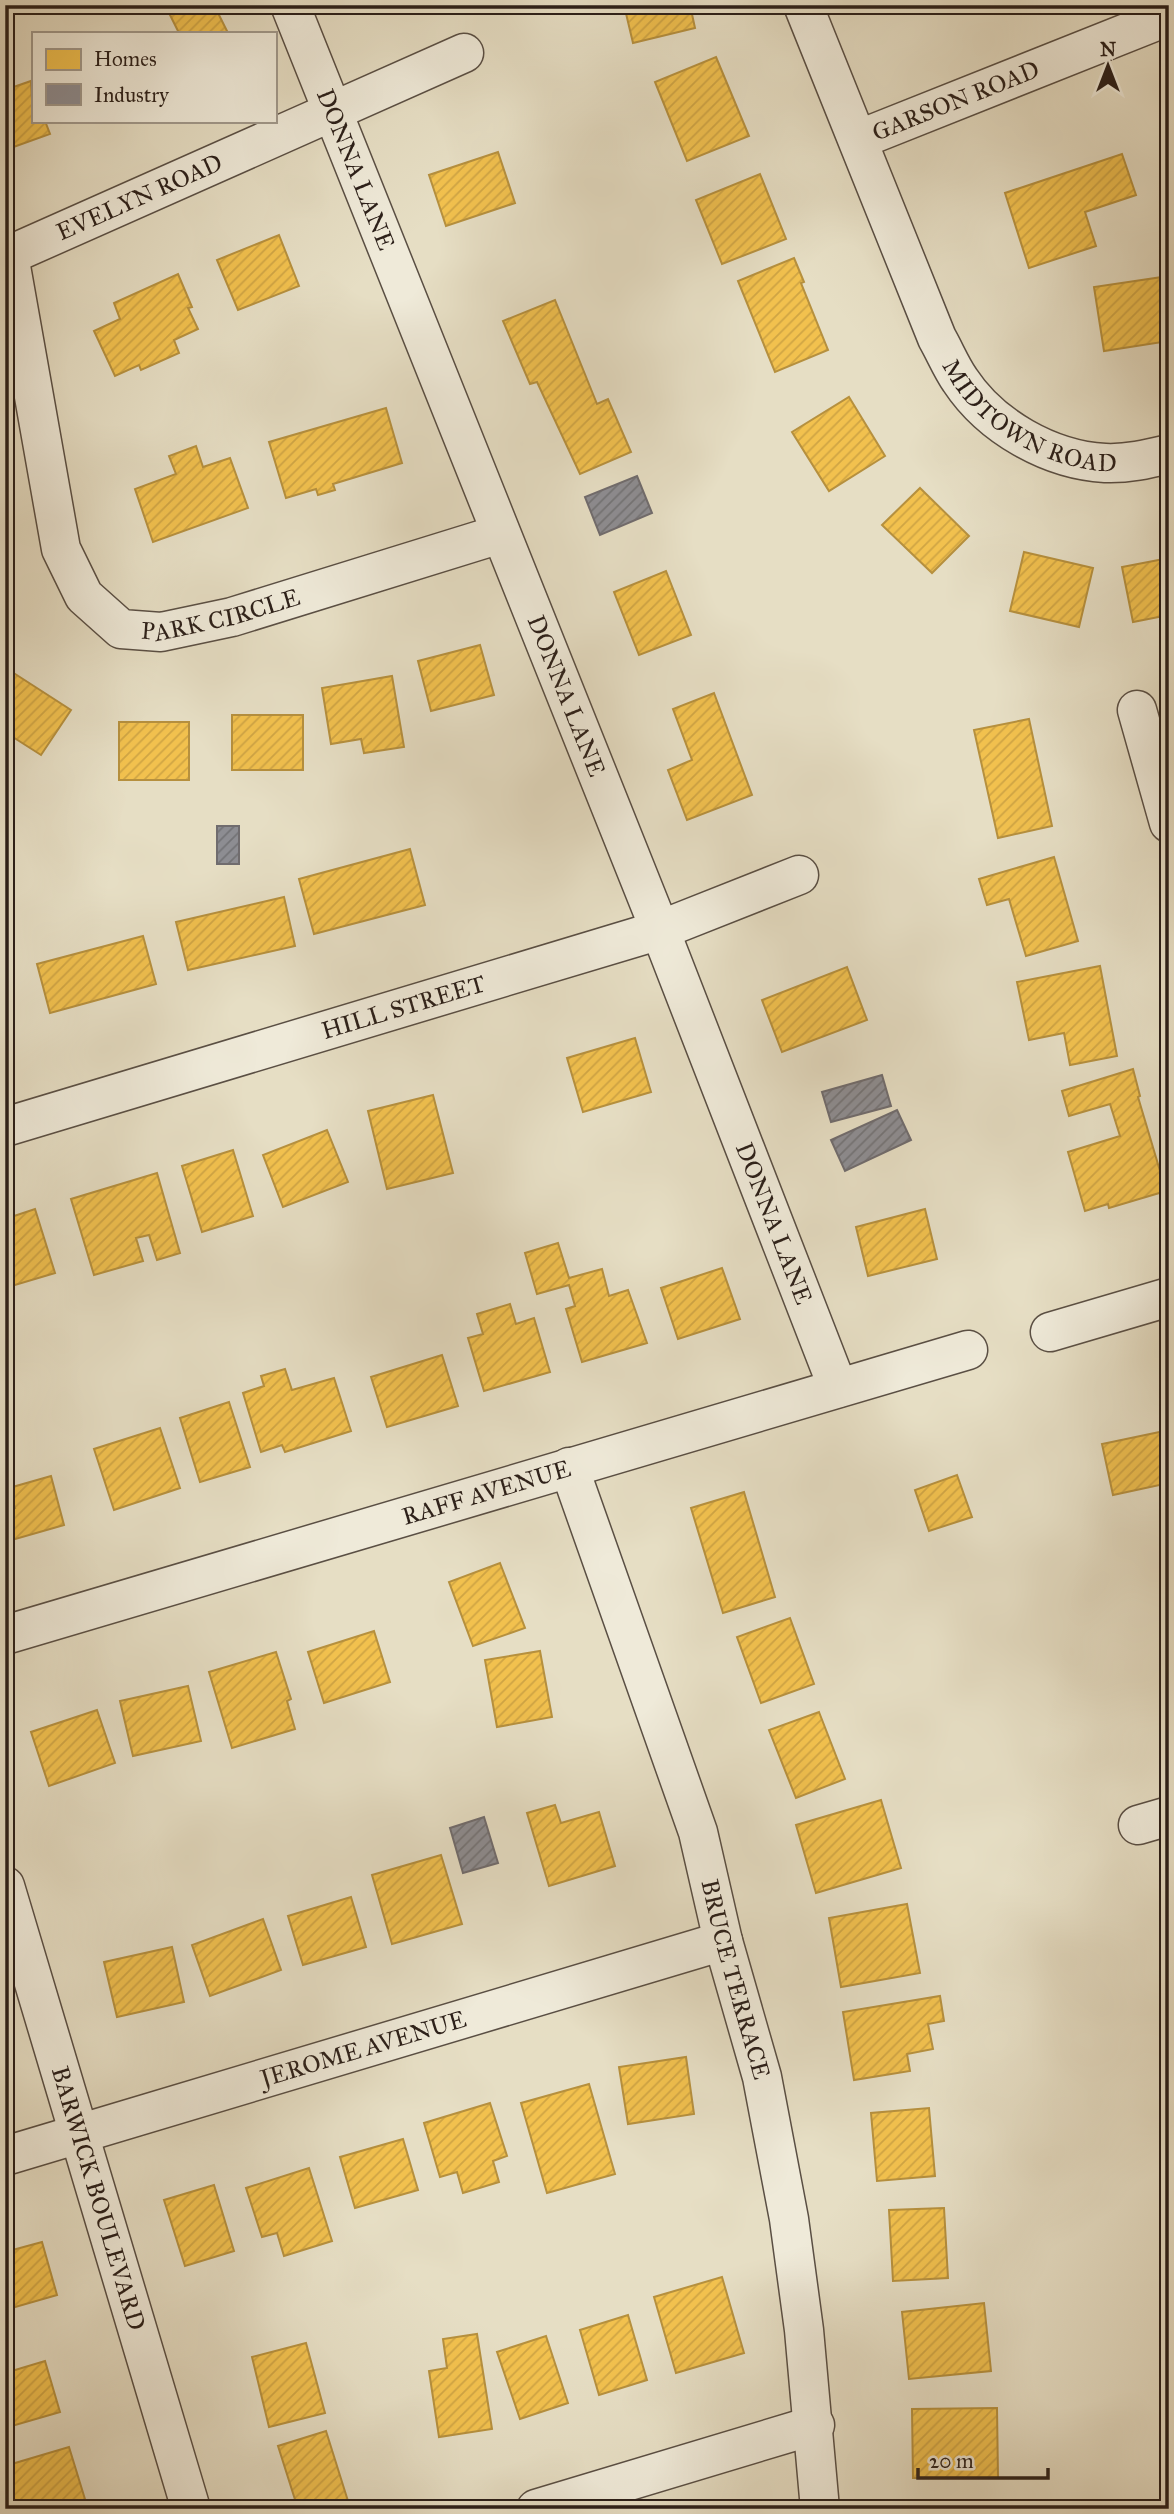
<svg xmlns="http://www.w3.org/2000/svg" width="1174" height="2514" font-family="'IM FELL Great Primer',serif">
  <defs>
    <pattern id="homes-hatch" width="6" height="6" patternUnits="userSpaceOnUse" patternTransform="scale(1.75)"><rect width="6" height="6" fill="#f2c14e"/><path d="M-1 1l2-2M0 6l6-6M5 7l2-2" fill="none" stroke="#d0a544"/></pattern>
    <pattern id="industry-hatch" width="6" height="6" patternUnits="userSpaceOnUse" patternTransform="scale(1.75)"><rect width="6" height="6" fill="#8d8d92"/><path d="M-1 1l2-2M0 6l6-6M5 7l2-2" fill="none" stroke="#737376"/></pattern>
  </defs>
  <rect width="100%" height="100%" fill="#e6dec4"/>
  <filter id="stains"><feTurbulence type="fractalNoise" baseFrequency=".00286" numOctaves="4"/><feColorMatrix values="0 0 0 0 .2 0 0 0 0 .09 0 0 0 0 .02 0 0 0 .5 -.17"/></filter>
  <radialGradient id="worn" r=".72"><stop offset=".6" stop-color="#630" stop-opacity="0"/><stop offset="1" stop-color="#630" stop-opacity=".3"/></radialGradient>
  <!-- homes -->
  <g fill="url(#homes-hatch)" stroke="#b6903e" stroke-width="2">
    <path d="M 165,5 L 214,5 L 228,33 L 179,33 Z"/>
    <path d="M 624,5 L 690,5 L 695,28 L 633,43 Z"/>
    <path d="M 716,57 L 749,136 L 687,161 L 655,82 Z"/>
    <path d="M 31,81 L 33,121 L 45,121 L 50,134 L 5,150 L 5,90 Z"/>
    <path d="M 498,152 L 515,203 L 446,226 L 429,175 Z"/>
    <path d="M 1122,154 L 1136,195 L 1085,212 L 1096,246 L 1029,268 L 1005,193 Z"/>
    <path d="M 760,174 L 786,239 L 722,264 L 696,200 Z"/>
    <path d="M 279,235 L 299,286 L 238,310 L 217,260 Z"/>
    <path d="M 794,258 L 804,282 L 801,283 L 828,350 L 775,372 L 738,281 Z"/>
    <path d="M 178,274 L 192,307 L 188,308 L 198,329 L 174,340 L 179,353 L 141,370 L 139,365 L 115,376 L 94,331 L 120,319 L 114,303 Z"/>
    <path d="M 1169,276 L 1169,341 L 1104,351 L 1094,287 Z"/>
    <path d="M 555,300 L 597,404 L 608,399 L 631,452 L 580,474 L 537,382 L 530,384 L 503,321 Z"/>
    <path d="M 849,397 L 885,456 L 829,491 L 792,432 Z"/>
    <path d="M 386,408 L 402,463 L 333,484 L 335,490 L 318,495 L 316,489 L 286,498 L 269,442 Z"/>
    <path d="M 196,446 L 203,467 L 230,458 L 248,508 L 153,542 L 135,489 L 176,474 L 169,456 Z"/>
    <path d="M 920,488 L 969,536 L 932,573 L 882,525 Z"/>
    <path d="M 1024,552 L 1093,568 L 1079,627 L 1010,611 Z"/>
    <path d="M 1169,558 L 1169,615 L 1133,622 L 1122,567 Z"/>
    <path d="M 666,571 L 691,635 L 639,655 L 614,592 Z"/>
    <path d="M 480,645 L 494,695 L 431,711 L 418,661 Z"/>
    <path d="M 9,670 L 71,710 L 41,755 L 5,732 L 5,677 Z"/>
    <path d="M 392,676 L 404,747 L 364,753 L 361,739 L 331,744 L 322,688 Z"/>
    <path d="M 714,693 L 752,795 L 687,820 L 668,770 L 692,760 L 673,709 Z"/>
    <rect x="232" y="715" width="71" height="55"/>
    <path d="M 1029,719 L 1052,826 L 998,838 L 974,730 Z"/>
    <rect x="119" y="722" width="70" height="58"/>
    <path d="M 410,849 L 425,905 L 314,934 L 299,879 Z"/>
    <path d="M 1054,857 L 1078,941 L 1026,956 L 1009,899 L 987,905 L 979,879 Z"/>
    <path d="M 284,897 L 295,946 L 188,970 L 176,922 Z"/>
    <path d="M 143,936 L 156,984 L 50,1013 L 37,964 Z"/>
    <path d="M 1100,966 L 1117,1056 L 1070,1065 L 1064,1033 L 1029,1040 L 1017,982 Z"/>
    <path d="M 847,967 L 867,1020 L 782,1052 L 762,1000 Z"/>
    <path d="M 635,1038 L 651,1092 L 583,1112 L 567,1058 Z"/>
    <path d="M 1133,1069 L 1140,1096 L 1138,1097 L 1166,1191 L 1109,1208 L 1108,1204 L 1085,1211 L 1068,1152 L 1120,1136 L 1110,1104 L 1069,1116 L 1062,1091 Z"/>
    <path d="M 433,1095 L 453,1173 L 387,1189 L 368,1111 Z"/>
    <path d="M 327,1130 L 348,1182 L 283,1207 L 263,1155 Z"/>
    <path d="M 233,1150 L 253,1216 L 202,1232 L 182,1166 Z"/>
    <path d="M 157,1173 L 180,1253 L 157,1260 L 149,1235 L 136,1238 L 143,1261 L 94,1275 L 71,1199 Z"/>
    <path d="M 35,1209 L 55,1273 L 5,1288 L 5,1219 Z"/>
    <path d="M 925,1209 L 937,1259 L 868,1276 L 856,1227 Z"/>
    <path d="M 558,1243 L 569,1278 L 602,1269 L 609,1296 L 628,1290 L 647,1343 L 582,1362 L 566,1309 L 575,1306 L 569,1285 L 537,1294 L 525,1253 Z"/>
    <path d="M 722,1268 L 740,1319 L 678,1339 L 661,1288 Z"/>
    <path d="M 510,1304 L 516,1324 L 534,1318 L 550,1372 L 484,1391 L 468,1338 L 483,1334 L 477,1314 Z"/>
    <path d="M 442,1355 L 458,1406 L 387,1427 L 371,1377 Z"/>
    <path d="M 285,1369 L 292,1390 L 334,1378 L 351,1431 L 285,1452 L 282,1445 L 261,1452 L 243,1393 L 264,1386 L 261,1376 Z"/>
    <path d="M 229,1402 L 250,1467 L 200,1482 L 180,1418 Z"/>
    <path d="M 160,1428 L 180,1488 L 114,1510 L 94,1449 Z"/>
    <path d="M 1169,1430 L 1169,1483 L 1113,1495 L 1102,1444 Z"/>
    <path d="M 957,1475 L 972,1517 L 929,1531 L 915,1490 Z"/>
    <path d="M 51,1476 L 64,1525 L 5,1542 L 5,1511 L 15,1508 L 9,1488 Z"/>
    <path d="M 744,1492 L 775,1597 L 723,1613 L 691,1508 Z"/>
    <path d="M 500,1563 L 525,1628 L 473,1646 L 449,1582 Z"/>
    <path d="M 790,1618 L 814,1684 L 761,1703 L 737,1637 Z"/>
    <path d="M 374,1631 L 390,1682 L 324,1703 L 308,1652 Z"/>
    <path d="M 540,1651 L 552,1717 L 497,1727 L 485,1660 Z"/>
    <path d="M 276,1652 L 291,1699 L 287,1701 L 295,1729 L 232,1748 L 209,1672 Z"/>
    <path d="M 188,1686 L 201,1741 L 133,1756 L 120,1701 Z"/>
    <path d="M 97,1710 L 115,1763 L 49,1786 L 31,1732 Z"/>
    <path d="M 819,1712 L 845,1779 L 796,1798 L 769,1730 Z"/>
    <path d="M 881,1800 L 901,1868 L 816,1893 L 796,1825 Z"/>
    <path d="M 555,1805 L 561,1823 L 599,1812 L 615,1866 L 549,1886 L 527,1813 Z"/>
    <path d="M 441,1855 L 462,1924 L 392,1944 L 372,1875 Z"/>
    <path d="M 351,1897 L 366,1947 L 303,1965 L 288,1916 Z"/>
    <path d="M 907,1904 L 920,1973 L 841,1987 L 829,1918 Z"/>
    <path d="M 263,1919 L 281,1970 L 210,1996 L 192,1945 Z"/>
    <path d="M 172,1947 L 184,2002 L 117,2017 L 104,1962 Z"/>
    <path d="M 940,1996 L 944,2021 L 928,2024 L 933,2049 L 907,2054 L 910,2071 L 854,2080 L 843,2012 Z"/>
    <path d="M 686,2057 L 694,2114 L 628,2124 L 619,2067 Z"/>
    <path d="M 589,2084 L 615,2174 L 547,2193 L 521,2103 Z"/>
    <path d="M 490,2103 L 507,2156 L 493,2161 L 499,2182 L 463,2193 L 457,2172 L 440,2177 L 424,2123 Z"/>
    <path d="M 929,2108 L 935,2176 L 877,2181 L 871,2113 Z"/>
    <path d="M 403,2139 L 418,2190 L 355,2208 L 340,2157 Z"/>
    <path d="M 309,2168 L 332,2241 L 284,2256 L 277,2233 L 262,2237 L 246,2188 Z"/>
    <path d="M 214,2185 L 234,2251 L 185,2266 L 164,2200 Z"/>
    <path d="M 944,2208 L 948,2278 L 893,2281 L 889,2210 Z"/>
    <path d="M 42,2242 L 57,2295 L 5,2310 L 5,2252 Z"/>
    <path d="M 722,2277 L 744,2353 L 676,2373 L 654,2297 Z"/>
    <path d="M 984,2303 L 991,2371 L 909,2379 L 902,2312 Z"/>
    <path d="M 628,2315 L 647,2380 L 599,2395 L 580,2330 Z"/>
    <path d="M 477,2334 L 492,2429 L 439,2437 L 429,2371 L 447,2368 L 443,2339 Z"/>
    <path d="M 546,2336 L 568,2403 L 520,2419 L 497,2352 Z"/>
    <path d="M 306,2343 L 325,2413 L 269,2427 L 252,2357 Z"/>
    <path d="M 45,2361 L 60,2412 L 5,2428 L 5,2373 Z"/>
    <path d="M 997,2408 L 998,2478 L 913,2478 L 912,2409 Z"/>
    <path d="M 326,2431 L 348,2501 L 322,2509 L 298,2509 L 278,2446 Z"/>
    <path d="M 69,2447 L 88,2509 L 17,2509 L 5,2466 Z"/>
  </g>
  <!-- industry -->
  <g fill="url(#industry-hatch)" stroke="#706c6e" stroke-width="2">
    <path d="M 637,476 L 652,513 L 600,535 L 585,497 Z"/>
    <rect x="217" y="826" width="22" height="38"/>
    <path d="M 882,1075 L 891,1106 L 831,1122 L 822,1092 Z"/>
    <path d="M 897,1110 L 911,1140 L 845,1171 L 831,1140 Z"/>
    <path d="M 484,1817 L 498,1863 L 463,1873 L 450,1828 Z"/>
  </g>
  <g fill="none" stroke-linecap="round" stroke-linejoin="round">
    <!-- street casing -->
    <g stroke="#5a4f44" stroke-width="41">
      <g id="street">
        <path id="s1" d="M 290,5 L 660,930 L 838,1388"/>
        <path id="s2" d="M 803,5 L 937,338 C 945,352 951,367 960,380 C 991,427 1050,460 1105,463 C 1127,464 1148,459 1169,454"/>
        <path id="s3" d="M 860,139 L 1169,16"/>
        <path id="s4" d="M 9,255 L 61,549 L 84,596 L 121,629 L 161,632 L 232,617 L 500,534"/>
        <path id="s5" d="M 5,257 L 464,53"/>
        <path d="M 1137,710 L 1169,823"/>
        <path id="s6" d="M 5,1127 L 660,930 L 799,875"/>
        <path d="M 1050,1332 L 1169,1297"/>
        <path id="s7" d="M 569,1467 L 698,1832 L 723,1941 L 762,2077 L 789,2219 L 804,2330 L 820,2509"/>
        <path id="s8" d="M 5,1635 L 968,1350"/>
        <path d="M 1138,1825 L 1169,1816"/>
        <path id="s9" d="M 5,1886 L 191,2509"/>
        <path id="s10" d="M 5,2156 L 723,1941"/>
        <path d="M 536,2509 L 815,2425"/>
      </g>
    </g>
    <!-- street -->
    <use href="#street" stroke="#efead9" stroke-width="38"/>
  </g>
  <g text-anchor="middle" dominant-baseline="central" stroke-width="7" stroke-linejoin="round" paint-order="stroke">
    <!-- street labels -->
    <g font-size="24" fill="#2b1f19" stroke="#efead9">
      <text stroke="none"><textPath href="#s3" startOffset="103">GARSON ROAD</textPath></text>
      <text stroke="none"><textPath href="#s1" startOffset="177">DONNA LANE</textPath></text>
      <text stroke="none"><textPath href="#s5" startOffset="147">EVELYN ROAD</textPath></text>
      <text stroke="none"><textPath href="#s2" startOffset="488">MIDTOWN ROAD</textPath></text>
      <text stroke="none"><textPath href="#s4" startOffset="502">PARK CIRCLE</textPath></text>
      <text stroke="none"><textPath href="#s1" startOffset="744">DONNA LANE</textPath></text>
      <text stroke="none"><textPath href="#s6" startOffset="416">HILL STREET</textPath></text>
      <text stroke="none"><textPath href="#s1" startOffset="1311">DONNA LANE</textPath></text>
      <text stroke="none"><textPath href="#s8" startOffset="502">RAFF AVENUE</textPath></text>
      <text stroke="none"><textPath href="#s7" startOffset="539">BRUCE TERRACE</textPath></text>
      <text stroke="none"><textPath href="#s10" startOffset="374">JEROME AVENUE</textPath></text>
      <text stroke="none"><textPath href="#s9" startOffset="326">BARWICK BOULEVARD</textPath></text>
    </g>
  </g>
  <!-- margin -->
  <rect width="1174" height="2514" fill="none" stroke="#e6dec4" stroke-width="28"/>
  <rect x="7" y="7" width="1160" height="2500" fill="none" stroke="#2b1f19" stroke-width="3.5"/>
  <rect x="14" y="14" width="1146" height="2486" fill="none" stroke="#2b1f19" stroke-width="2"/>
  <!-- legend -->
  <rect x="32" y="32" width="245" height="91" fill="#efead9" stroke="#a1998c" stroke-width="2"/>
  <rect x="46" y="49" width="35" height="21" fill="#f2c14e" stroke="#a1998c" stroke-width="2"/>
  <text x="94" y="66" font-size="21" fill="#2b1f19">Homes</text>
  <rect x="46" y="84" width="35" height="21" fill="#8d8d92" stroke="#a1998c" stroke-width="2"/>
  <text x="94" y="102" font-size="21" fill="#2b1f19">Industry</text>
  <!-- north arrow -->
  <g transform="translate(1108 66)" stroke="#efead9" stroke-width="5" paint-order="stroke">
  <path d="M0-5L12 26L0 18L-12 26Z" fill="#2b1f19"/>
  <text y="-10" font-size="19" font-weight="bold" text-anchor="middle" fill="#2b1f19">N</text>
  </g>
  <!-- scale -->
  <path d="M918 2468v10h130v-10" fill="none" stroke="#2b1f19" stroke-width="3.5"/>
  <text x="929" y="2468" font-size="21" fill="#2b1f19" stroke="#efead9" stroke-width="5" paint-order="stroke">20 m</text>
  <rect width="100%" height="100%" filter="url(#stains)"/>
  <rect width="100%" height="100%" fill="url(#worn)"/>
</svg>
